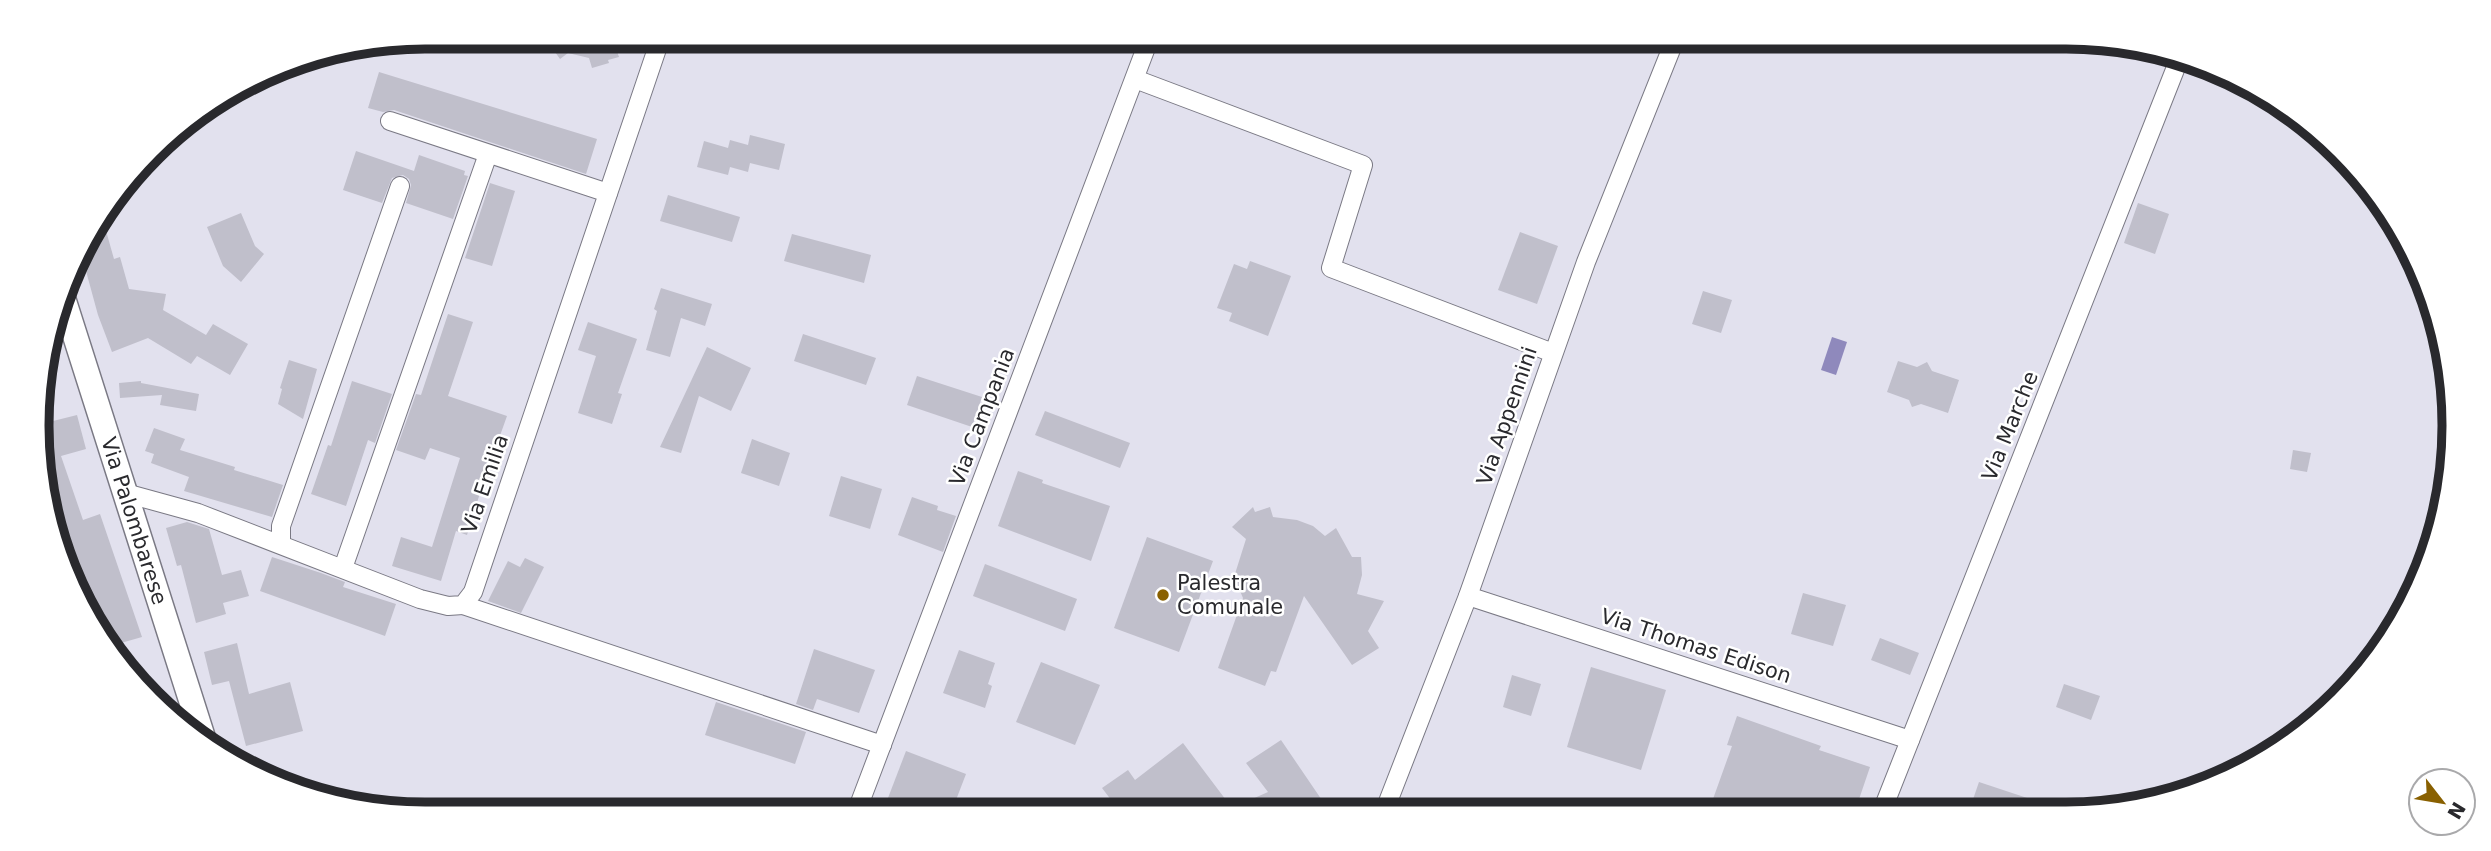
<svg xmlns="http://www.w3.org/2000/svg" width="2491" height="851" font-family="'DejaVu Sans',sans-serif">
  <rect width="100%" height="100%" fill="#e2e1ee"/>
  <!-- water -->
  <path fill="#8f89bc" d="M 1832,337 L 1847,342 L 1836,375 L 1821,370 Z"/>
  <!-- building -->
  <g fill="#c0bfcb">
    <path d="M 550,37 L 620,37 L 616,48 L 619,57 L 608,60 L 609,63 L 592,68 L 589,58 L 568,53 L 560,59 L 550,45 L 554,43 Z"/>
    <path d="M 379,72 L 597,139 L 586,174 L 394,110 L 383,112 L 368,108 Z"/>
    <path d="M 750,135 L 785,144 L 779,170 L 750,163 L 748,172 L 730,167 L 728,175 L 697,167 L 704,141 L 728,148 L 730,140 L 748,145 Z"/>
    <path d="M 356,151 L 414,171 L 419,155 L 465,171 L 464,175 L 468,176 L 453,219 L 406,203 L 411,185 L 409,179 L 403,175 L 392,178 L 382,203 L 343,190 Z"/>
    <path d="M 490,183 L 515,191 L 492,266 L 465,258 Z"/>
    <path d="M 668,195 L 740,217 L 732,242 L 660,221 Z"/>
    <path d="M 2138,203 L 2169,214 L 2155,254 L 2124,243 Z"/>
    <path d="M 241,213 L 255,246 L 264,254 L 241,282 L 223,266 L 207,227 Z"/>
    <path d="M 103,220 L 114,259 L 120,257 L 129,289 L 166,294 L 163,310 L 206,335 L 213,324 L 248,344 L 230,375 L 197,356 L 191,364 L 148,338 L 112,352 L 98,315 L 80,249 Z"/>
    <path d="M 1520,232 L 1558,246 L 1537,304 L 1498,290 Z"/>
    <path d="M 792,234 L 871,255 L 864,283 L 784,261 Z"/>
    <path d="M 1250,261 L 1291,276 L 1268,336 L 1229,321 L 1232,313 L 1217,308 L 1234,264 L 1247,269 Z"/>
    <path d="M 661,288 L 712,304 L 705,326 L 681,318 L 670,357 L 646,350 L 657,311 L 654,309 Z"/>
    <path d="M 1703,291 L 1732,300 L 1721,333 L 1692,324 Z"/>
    <path d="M 448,314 L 473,322 L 448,396 L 507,416 L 497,444 L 494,443 L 477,493 L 480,493 L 467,535 L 456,531 L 441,581 L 392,566 L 401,537 L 432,547 L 460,458 L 430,448 L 425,460 L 396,450 L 416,394 L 421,395 Z"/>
    <path d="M 588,322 L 637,339 L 618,393 L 622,394 L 612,424 L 578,413 L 596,356 L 578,350 Z"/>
    <path d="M 803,334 L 876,358 L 866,385 L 794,361 Z"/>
    <path d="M 707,347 L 751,368 L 731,411 L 699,396 L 681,453 L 660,447 Z"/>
    <path d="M 289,360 L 317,369 L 303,419 L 278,404 L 282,389 L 280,388 Z"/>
    <path d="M 1898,361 L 1917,367 L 1927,362 L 1932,371 L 1959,380 L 1948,413 L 1921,404 L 1912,407 L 1909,400 L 1887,392 Z"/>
    <path d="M 917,376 L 982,397 L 972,427 L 907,405 Z"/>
    <path d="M 141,381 L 141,383 L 199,394 L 196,411 L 160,405 L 162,395 L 120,398 L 119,383 Z"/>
    <path d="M 352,381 L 392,394 L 375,443 L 368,440 L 346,506 L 311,494 L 328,445 L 331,446 Z"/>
    <path d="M 1045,411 L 1130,443 L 1120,468 L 1035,435 Z"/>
    <path d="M 77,415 L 86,449 L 61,456 L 83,520 L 100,514 L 142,637 L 107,647 L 102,642 L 80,593 L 54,515 L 49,517 L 43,419 L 48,418 L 49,422 Z"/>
    <path d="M 154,428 L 185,439 L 180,450 L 235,467 L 234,470 L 283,485 L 272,517 L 184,491 L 189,477 L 151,463 L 154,454 L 145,451 Z"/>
    <path d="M 752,439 L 790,453 L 779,486 L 741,473 Z"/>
    <path d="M 2293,450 L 2311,453 L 2307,472 L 2290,469 Z"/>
    <path d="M 1018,471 L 1043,480 L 1042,483 L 1110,506 L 1091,561 L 998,526 Z"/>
    <path d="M 841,476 L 882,489 L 870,529 L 829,516 Z"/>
    <path d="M 912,497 L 938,506 L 937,510 L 956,516 L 943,552 L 898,535 Z"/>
    <path d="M 1253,507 L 1255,512 L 1270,507 L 1273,517 L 1297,520 L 1313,526 L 1325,536 L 1336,528 L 1352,557 L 1361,557 L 1362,575 L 1357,594 L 1384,601 L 1368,631 L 1379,648 L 1352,665 L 1304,596 L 1276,672 L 1271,671 L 1265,686 L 1218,668 L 1243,598 L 1234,577 L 1246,539 L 1232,527 Z"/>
    <path d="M 187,522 L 209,529 L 222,575 L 241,570 L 249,596 L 223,603 L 226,614 L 196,623 L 181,565 L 177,566 L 166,528 Z"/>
    <path d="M 1147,537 L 1213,561 L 1179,652 L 1114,628 Z"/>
    <path d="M 272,557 L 321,573 L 345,582 L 343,587 L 396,604 L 385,636 L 260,591 Z"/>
    <path d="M 525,558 L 544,567 L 521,613 L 488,601 L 508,561 L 520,567 Z"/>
    <path d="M 985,564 L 1077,599 L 1065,631 L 973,596 Z"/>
    <path d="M 1803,593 L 1846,605 L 1833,646 L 1791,634 Z"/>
    <path d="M 1880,638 L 1919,653 L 1910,675 L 1871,660 Z"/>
    <path d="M 237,643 L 249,694 L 290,682 L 303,731 L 246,746 L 229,681 L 212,685 L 204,652 Z"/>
    <path d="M 814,649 L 875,670 L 859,713 L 817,699 L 813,710 L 796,704 Z"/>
    <path d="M 959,650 L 995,663 L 988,684 L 992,686 L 985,708 L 943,693 Z"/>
    <path d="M 1041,662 L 1100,685 L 1075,745 L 1016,722 Z"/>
    <path d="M 1591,667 L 1666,690 L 1641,770 L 1567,747 Z"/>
    <path d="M 1512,675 L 1541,684 L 1531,716 L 1503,707 Z"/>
    <path d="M 2064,684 L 2100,696 L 2091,720 L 2056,707 Z"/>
    <path d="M 716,702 L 806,732 L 795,764 L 705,735 Z"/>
    <path d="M 1737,716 L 1821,746 L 1819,750 L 1870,767 L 1855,811 L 1747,812 L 1713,799 L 1732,746 L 1727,745 Z"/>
    <path d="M 1281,740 L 1330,812 L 1121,813 L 1102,788 L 1128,770 L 1135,780 L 1183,743 L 1232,808 L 1268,792 L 1246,763 Z"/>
    <path d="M 906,751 L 966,774 L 951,813 L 928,813 L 888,798 Z"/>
    <path d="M 1979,782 L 2057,808 L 2056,811 L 1969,811 Z"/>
  </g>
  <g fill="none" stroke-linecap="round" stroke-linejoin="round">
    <!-- minor casing -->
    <g stroke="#7a7984" stroke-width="20">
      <g id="minor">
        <path d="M 1135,79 L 1363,165 L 1331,268 L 1553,353"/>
        <path d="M 390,121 L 608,193"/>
        <path d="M 125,493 L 198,513 L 420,599 L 448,606 L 463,605 L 473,592 L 661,37"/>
        <path d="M 281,544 L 281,526 L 400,186"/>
        <path d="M 343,568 L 488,154"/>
        <path d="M 1468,596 L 1910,740"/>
        <path d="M 463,605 L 882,745"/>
        <path d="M 1882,811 L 2180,57"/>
        <path d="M 1384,812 L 1468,596 L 1586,262 L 1676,37"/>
        <path d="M 856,813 L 1150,37"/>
      </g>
    </g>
    <!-- secondary casing -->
    <g stroke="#7a7984" stroke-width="27">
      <g id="secondary">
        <path id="s1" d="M 63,298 L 205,744"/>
      </g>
    </g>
    <!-- minor -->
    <use href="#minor" stroke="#fff" stroke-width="18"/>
    <!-- secondary -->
    <use href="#secondary" stroke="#fff" stroke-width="24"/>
  </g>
  <!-- markers -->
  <circle fill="#896000" stroke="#fff" stroke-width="2.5" cx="1163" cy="595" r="7"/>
  <g text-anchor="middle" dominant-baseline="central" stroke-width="5" stroke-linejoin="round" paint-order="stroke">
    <!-- street labels -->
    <g font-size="21" fill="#29292d" stroke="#fff">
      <text transform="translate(1507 416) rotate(-71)">Via Appennini</text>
      <text transform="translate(982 417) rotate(-69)">Via Campania</text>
      <text transform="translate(2010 426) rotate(-68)">Via Marche</text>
      <text transform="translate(485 484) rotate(-71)">Via Emilia</text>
      <text stroke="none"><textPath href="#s1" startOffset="234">Via Palombarese</textPath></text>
      <text transform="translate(1696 646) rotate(18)">Via Thomas Edison</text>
    </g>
    <!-- poi labels -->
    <g font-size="21" fill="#29292d" stroke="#fff" text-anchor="start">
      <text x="1177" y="583">Palestra<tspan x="1177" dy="24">Comunale</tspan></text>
    </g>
  </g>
  <!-- crop -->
  <path d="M0 0H2491V851H0ZM425 49H2066A376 376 0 0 1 2442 425V426A376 376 0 0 1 2066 802H425A376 376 0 0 1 49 426V425A376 376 0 0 1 425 49Z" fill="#fff" fill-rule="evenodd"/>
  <path fill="none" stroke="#29292d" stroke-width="9" d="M425 49H2066A376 376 0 0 1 2442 425V426A376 376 0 0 1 2066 802H425A376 376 0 0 1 49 426V425A376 376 0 0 1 425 49Z"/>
  <!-- north arrow -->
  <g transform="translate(2442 802) rotate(121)"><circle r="33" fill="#ffffff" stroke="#a9a9ab" stroke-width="2"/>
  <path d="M0-5L12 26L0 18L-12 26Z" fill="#896000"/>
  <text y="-10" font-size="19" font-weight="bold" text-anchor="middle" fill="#29292d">N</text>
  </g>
</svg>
